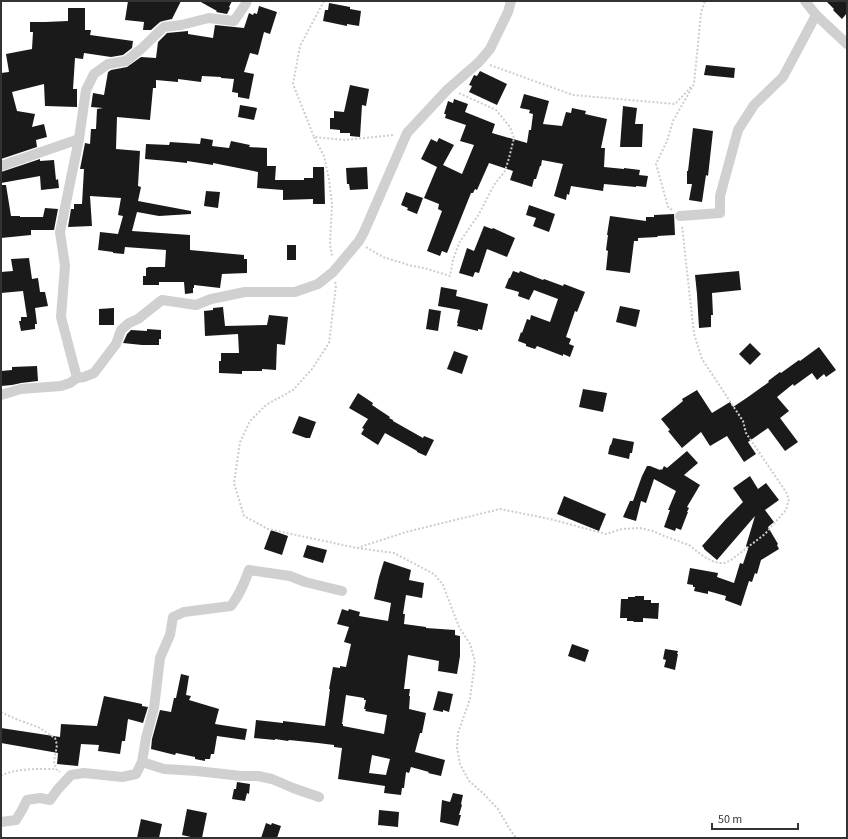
<svg xmlns="http://www.w3.org/2000/svg" width="848" height="839" font-family="'Source Sans 3',sans-serif">
  <rect width="100%" height="100%" fill="#fff"/>
  <!-- building -->
  <g fill="#1a1a1a" fill-rule="evenodd">
    <path d="M 128,1 L 181,1 L 172,19 L 163,21 L 160,22 L 151,30 L 143,30 L 144,22 L 125,20 Z"/>
    <path d="M 199,1 L 232,1 L 229,7 L 230,8 L 227,14 L 216,12 L 217,11 Z"/>
    <path d="M 826,1 L 847,1 L 847,13 L 842,19 L 833,10 L 834,9 Z"/>
    <path d="M 329,3 L 350,7 L 350,9 L 361,11 L 359,26 L 347,24 L 347,26 L 323,21 L 325,10 L 328,10 Z"/>
    <path d="M 259,6 L 277,12 L 270,34 L 264,32 L 258,55 L 250,53 L 244,72 L 254,74 L 249,99 L 238,97 L 238,93 L 232,92 L 234,79 L 221,78 L 221,77 L 202,76 L 201,82 L 178,79 L 178,82 L 156,80 L 156,88 L 153,88 L 150,120 L 117,117 L 116,149 L 140,151 L 138,186 L 141,187 L 138,201 L 191,211 L 191,214 L 159,216 L 137,212 L 132,231 L 190,235 L 190,250 L 244,255 L 244,259 L 247,259 L 247,273 L 222,274 L 220,288 L 194,285 L 194,288 L 193,288 L 193,293 L 185,294 L 184,282 L 159,282 L 159,285 L 143,285 L 143,276 L 146,276 L 146,268 L 147,268 L 148,267 L 165,267 L 166,250 L 125,247 L 124,254 L 113,253 L 113,252 L 98,250 L 100,232 L 118,234 L 123,216 L 118,215 L 121,198 L 90,196 L 92,226 L 68,227 L 71,209 L 74,209 L 74,204 L 82,204 L 84,169 L 80,169 L 85,143 L 90,144 L 91,129 L 96,129 L 97,109 L 103,108 L 91,107 L 93,93 L 104,95 L 108,72 L 111,70 L 127,67 L 141,57 L 156,58 L 158,42 L 167,33 L 188,31 L 188,34 L 213,38 L 215,25 L 244,28 L 249,13 L 253,15 L 254,13 L 257,14 Z"/>
    <path d="M 68,8 L 85,8 L 85,30 L 91,30 L 90,35 L 133,41 L 132,48 L 123,55 L 111,57 L 84,53 L 83,59 L 75,58 L 73,89 L 77,89 L 77,107 L 45,106 L 44,84 L 12,92 L 17,111 L 35,114 L 32,127 L 44,124 L 47,137 L 36,140 L 37,147 L 1,159 L 1,73 L 9,72 L 6,54 L 32,49 L 33,32 L 30,32 L 30,22 L 45,22 L 68,21 Z"/>
    <path d="M 706,65 L 735,68 L 734,78 L 704,75 Z"/>
    <path d="M 480,71 L 507,84 L 497,105 L 469,92 L 472,86 L 469,85 L 474,75 L 477,76 Z"/>
    <path d="M 350,85 L 369,89 L 366,106 L 362,105 L 360,137 L 350,136 L 350,133 L 340,133 L 340,130 L 330,129 L 330,118 L 334,118 L 334,111 L 344,112 Z"/>
    <path d="M 524,94 L 549,101 L 543,124 L 562,126 L 566,112 L 571,113 L 572,108 L 586,111 L 585,114 L 607,119 L 601,148 L 605,148 L 604,167 L 624,169 L 624,168 L 640,170 L 639,175 L 648,176 L 646,187 L 636,186 L 636,187 L 604,184 L 603,191 L 571,186 L 569,195 L 567,194 L 566,200 L 554,196 L 563,164 L 542,160 L 541,166 L 540,166 L 536,179 L 534,179 L 532,187 L 510,180 L 513,171 L 489,163 L 477,190 L 475,189 L 473,193 L 471,193 L 447,253 L 442,251 L 440,256 L 427,251 L 442,211 L 438,209 L 439,204 L 424,198 L 437,167 L 421,159 L 431,139 L 437,142 L 439,138 L 454,145 L 443,165 L 462,174 L 474,145 L 460,141 L 466,125 L 445,118 L 446,114 L 444,114 L 448,101 L 453,103 L 454,99 L 468,104 L 465,112 L 495,124 L 492,133 L 527,143 L 529,130 L 531,130 L 533,114 L 529,113 L 530,110 L 520,108 Z"/>
    <path d="M 240,105 L 257,108 L 254,120 L 238,117 Z"/>
    <path d="M 623,106 L 637,108 L 635,124 L 643,124 L 642,147 L 620,147 Z"/>
    <path d="M 693,128 L 713,131 L 708,176 L 706,175 L 702,202 L 689,200 L 692,184 L 687,184 L 687,171 L 688,171 Z"/>
    <path d="M 201,138 L 213,140 L 212,146 L 229,148 L 231,141 L 250,145 L 249,147 L 267,148 L 267,166 L 276,166 L 275,180 L 304,180 L 304,178 L 313,178 L 313,167 L 324,167 L 325,204 L 313,204 L 313,199 L 283,200 L 283,190 L 257,188 L 258,172 L 213,163 L 213,165 L 187,161 L 187,163 L 168,161 L 145,159 L 146,144 L 169,145 L 170,142 L 200,144 Z"/>
    <path d="M 40,159 L 40,161 L 54,160 L 56,180 L 58,179 L 59,188 L 41,190 L 40,176 L 1,183 L 1,172 Z"/>
    <path d="M 367,167 L 368,189 L 350,190 L 349,184 L 347,184 L 346,168 Z"/>
    <path d="M 1,185 L 6,185 L 11,216 L 20,216 L 20,217 L 43,217 L 45,208 L 58,209 L 54,230 L 31,230 L 31,235 L 1,238 Z"/>
    <path d="M 206,191 L 220,192 L 218,208 L 204,206 Z"/>
    <path d="M 406,192 L 423,198 L 417,214 L 407,210 L 408,208 L 401,205 Z"/>
    <path d="M 529,205 L 555,214 L 549,232 L 533,226 L 536,218 L 526,215 Z"/>
    <path d="M 674,214 L 675,235 L 657,236 L 658,237 L 638,238 L 638,241 L 634,241 L 630,273 L 606,270 L 608,251 L 606,250 L 608,235 L 607,235 L 610,216 L 646,221 L 646,217 L 654,217 L 654,215 Z"/>
    <path d="M 484,226 L 492,229 L 493,228 L 515,238 L 507,257 L 487,249 L 479,273 L 475,272 L 473,277 L 459,273 L 467,248 L 474,251 Z"/>
    <rect x="287" y="245" width="9" height="15"/>
    <path d="M 29,258 L 32,279 L 38,278 L 40,292 L 45,292 L 48,306 L 35,308 L 37,324 L 35,324 L 35,329 L 21,331 L 19,321 L 21,321 L 21,317 L 27,317 L 23,291 L 1,293 L 1,272 L 13,271 L 11,259 Z"/>
    <path d="M 513,271 L 519,273 L 520,271 L 543,280 L 544,279 L 563,286 L 564,284 L 585,292 L 577,312 L 575,311 L 566,337 L 571,339 L 569,344 L 574,346 L 570,357 L 563,354 L 563,356 L 537,346 L 535,349 L 526,346 L 526,344 L 518,341 L 521,332 L 522,333 L 527,319 L 530,320 L 531,315 L 550,322 L 558,299 L 534,290 L 529,300 L 518,296 L 519,292 L 505,288 L 509,278 L 510,278 Z"/>
    <path d="M 739,271 L 741,290 L 712,293 L 713,315 L 711,315 L 711,327 L 699,328 L 697,294 L 695,275 Z"/>
    <path d="M 441,287 L 457,290 L 456,296 L 488,304 L 482,330 L 478,329 L 478,331 L 457,326 L 458,323 L 457,323 L 460,310 L 438,306 Z"/>
    <path d="M 620,306 L 640,310 L 636,327 L 616,322 Z"/>
    <path d="M 223,307 L 225,326 L 267,325 L 269,315 L 288,317 L 285,345 L 277,344 L 276,370 L 262,369 L 262,371 L 242,371 L 242,374 L 219,373 L 219,361 L 221,361 L 221,353 L 239,353 L 238,334 L 205,336 L 204,311 L 213,310 L 213,308 Z"/>
    <path d="M 114,308 L 114,325 L 99,325 L 99,309 Z"/>
    <path d="M 429,309 L 441,311 L 438,331 L 426,329 Z"/>
    <path d="M 147,329 L 161,330 L 161,339 L 159,339 L 159,345 L 142,345 L 123,343 L 127,334 L 131,330 L 147,331 Z"/>
    <path d="M 750,343 L 761,354 L 750,365 L 739,354 Z"/>
    <path d="M 819,347 L 836,370 L 826,377 L 824,374 L 817,380 L 812,373 L 794,386 L 793,384 L 777,397 L 789,411 L 780,418 L 798,442 L 785,451 L 768,428 L 748,442 L 756,454 L 744,462 L 727,436 L 710,446 L 701,432 L 682,448 L 668,431 L 670,430 L 661,419 L 683,401 L 682,399 L 697,390 L 712,413 L 730,402 L 733,407 L 748,397 L 769,382 L 768,381 L 780,372 L 781,373 L 799,360 L 800,361 Z"/>
    <path d="M 454,351 L 468,356 L 462,374 L 447,369 Z"/>
    <path d="M 37,366 L 38,381 L 21,383 L 12,385 L 1,386 L 1,371 L 12,370 L 12,367 Z"/>
    <path d="M 583,389 L 607,393 L 603,412 L 579,407 Z"/>
    <path d="M 358,393 L 373,403 L 372,405 L 390,417 L 389,418 L 393,420 L 393,421 L 423,438 L 424,436 L 434,440 L 426,456 L 417,452 L 417,451 L 385,433 L 378,445 L 361,434 L 364,429 L 362,428 L 368,419 L 349,408 Z"/>
    <path d="M 299,416 L 316,422 L 310,438 L 306,438 L 292,433 Z"/>
    <path d="M 613,438 L 634,442 L 632,453 L 630,453 L 629,459 L 608,454 L 610,445 L 611,445 Z"/>
    <path d="M 687,451 L 698,463 L 684,475 L 700,485 L 687,507 L 689,508 L 687,512 L 688,512 L 681,530 L 676,528 L 675,531 L 664,527 L 670,510 L 668,510 L 676,491 L 654,479 L 646,503 L 641,501 L 636,521 L 623,517 L 630,501 L 633,501 L 642,476 L 647,466 L 650,466 L 660,470 L 661,469 L 662,470 L 664,466 L 667,468 Z"/>
    <path d="M 750,476 L 758,489 L 766,483 L 779,500 L 765,510 L 774,522 L 768,527 L 778,544 L 777,545 L 779,549 L 761,560 L 757,574 L 755,573 L 752,582 L 749,581 L 741,606 L 725,600 L 726,596 L 708,591 L 708,594 L 694,591 L 695,587 L 693,587 L 693,585 L 687,584 L 690,568 L 718,573 L 717,577 L 734,583 L 740,563 L 743,564 L 748,549 L 746,546 L 755,516 L 717,560 L 704,549 L 704,548 L 702,546 L 726,519 L 743,502 L 733,488 Z"/>
    <path d="M 564,496 L 606,514 L 599,531 L 557,514 Z"/>
    <path d="M 271,530 L 288,536 L 282,555 L 264,549 Z"/>
    <path d="M 307,545 L 327,550 L 323,563 L 303,557 Z"/>
    <path d="M 384,561 L 411,570 L 409,580 L 424,583 L 422,598 L 406,595 L 403,614 L 405,614 L 404,624 L 426,627 L 426,628 L 455,630 L 455,635 L 460,636 L 460,656 L 457,674 L 438,671 L 439,661 L 408,655 L 404,689 L 410,689 L 409,696 L 410,696 L 409,709 L 426,713 L 422,733 L 420,733 L 415,752 L 445,760 L 441,776 L 428,773 L 429,772 L 411,767 L 409,773 L 406,772 L 404,788 L 402,788 L 401,795 L 384,793 L 385,786 L 338,779 L 342,748 L 334,747 L 334,745 L 318,743 L 289,740 L 288,741 L 275,739 L 275,740 L 254,738 L 256,720 L 283,723 L 283,721 L 325,726 L 330,689 L 329,689 L 333,667 L 340,668 L 340,666 L 346,667 L 351,644 L 344,642 L 349,627 L 337,624 L 342,609 L 348,611 L 349,609 L 360,612 L 359,616 L 388,621 L 391,603 L 374,599 L 379,577 ZM 346,695 L 364,698 L 364,700 L 366,700 L 364,709 L 366,709 L 365,711 L 387,715 L 384,734 L 343,726 L 343,724 L 342,724 ZM 372,755 L 390,759 L 386,775 L 369,773 Z"/>
    <path d="M 635,596 L 644,596 L 644,600 L 651,600 L 651,603 L 659,603 L 658,619 L 643,618 L 643,622 L 633,622 L 634,621 L 627,621 L 627,618 L 620,618 L 621,599 L 628,599 L 628,597 L 635,597 Z"/>
    <path d="M 572,644 L 589,650 L 585,662 L 568,656 Z"/>
    <path d="M 665,649 L 678,651 L 677,654 L 678,654 L 675,670 L 664,667 L 666,660 L 663,659 Z"/>
    <path d="M 181,674 L 189,676 L 186,695 L 191,696 L 189,700 L 219,709 L 215,724 L 247,729 L 245,740 L 217,736 L 214,754 L 211,754 L 210,759 L 205,759 L 205,761 L 195,759 L 195,757 L 176,753 L 175,755 L 151,749 L 152,739 L 160,710 L 171,712 L 174,698 L 176,698 Z"/>
    <path d="M 438,691 L 453,694 L 449,712 L 443,710 L 443,712 L 433,710 Z"/>
    <path d="M 104,696 L 142,704 L 142,706 L 148,707 L 143,723 L 128,719 L 125,741 L 122,741 L 120,754 L 98,751 L 99,745 L 81,744 L 78,766 L 57,764 L 58,753 L 1,743 L 1,728 L 60,737 L 61,724 L 97,726 Z"/>
    <path d="M 237,782 L 250,784 L 249,794 L 247,793 L 245,801 L 232,799 L 234,789 L 236,789 Z"/>
    <path d="M 453,793 L 463,795 L 461,804 L 462,805 L 459,815 L 461,815 L 458,826 L 440,822 L 442,800 L 450,802 Z"/>
    <path d="M 187,809 L 207,813 L 202,838 L 195,838 L 182,835 Z"/>
    <path d="M 379,810 L 399,812 L 398,827 L 378,825 Z"/>
    <path d="M 141,819 L 162,824 L 159,838 L 137,838 Z"/>
    <path d="M 266,823 L 271,825 L 272,823 L 281,826 L 277,838 L 261,838 Z"/>
  </g>
  <g fill="none" stroke-linecap="round" stroke-linejoin="round">
    <!-- path -->
    <g stroke="#cdcdcd" stroke-width="2" stroke-dasharray="2 2" stroke-linecap="butt">
      <path d="M 324,1 L 300,46 L 293,84 L 314,137 L 345,140 L 394,135"/>
      <path d="M 490,65 L 573,95 L 675,104 L 691,87"/>
      <path d="M 314,137 L 324,156 L 329,179 L 332,204 L 330,244 L 332,256"/>
      <path d="M 672,210 L 668,207 L 656,164 L 667,141 L 673,121 L 694,84 L 701,13 L 705,1"/>
      <path d="M 366,247 L 383,257 L 412,266 L 424,268 L 450,276 L 453,260 L 459,243 L 479,214 L 494,185 L 505,171 L 509,158 L 514,138 L 510,127 L 496,110 L 459,93"/>
      <path d="M 335,282 L 336,285 L 329,343 L 312,369 L 293,390 L 266,405 L 250,421 L 240,442 L 234,483 L 244,516 L 268,529 L 357,548 L 394,553 L 434,574 L 443,585 L 459,627 L 470,644 L 475,661 L 470,699 L 458,733 L 457,748 L 460,764 L 469,781 L 483,793 L 498,809 L 509,828 L 516,838"/>
      <path d="M 357,548 L 406,532 L 500,509 L 550,519 L 606,534 L 622,529 L 640,528 L 653,531 L 664,536 L 689,545 L 703,556 L 712,561 L 719,563 L 725,563 L 731,560 L 765,534 L 786,510 L 789,499 L 786,492 L 746,433 L 743,421 L 702,359 L 694,334 L 682,226"/>
      <path d="M 1,712 L 16,719 L 38,727 L 55,738 L 57,745 L 54,762 L 56,769 L 60,772"/>
      <path d="M 1,776 C 15,768 40,769 56,769"/>
    </g>
    <!-- minor -->
    <g stroke="#d0d0d0" stroke-width="10">
      <path d="M 816,15 L 847,44"/>
      <path d="M 1,166 L 79,139"/>
      <path d="M 680,216 L 720,213 L 720,196 L 738,130 L 754,105 L 783,77 L 816,15 L 805,1"/>
      <path d="M 77,378 L 61,317 L 65,266 L 60,232 L 79,139 L 86,90 L 94,74 L 108,64 L 126,61 L 141,49 L 164,27 L 181,25 L 209,18 L 234,21 L 245,5 L 247,1"/>
      <path d="M 1,395 L 21,389 L 61,386 L 70,383 L 77,378 L 84,377 L 94,373 L 116,344 L 121,330 L 129,323 L 138,319 L 162,300 L 196,305 L 211,299 L 245,292 L 295,292 L 318,284 L 333,272 L 359,241 L 364,232 L 407,133 L 448,89 L 479,62 L 490,49 L 508,12 L 511,1"/>
      <path d="M 142,762 L 164,769 L 197,771 L 241,776 L 258,776 L 272,779 L 293,788 L 319,797"/>
      <path d="M 1,822 L 16,820 L 22,810 L 27,800 L 40,798 L 50,800 L 58,789 L 71,775 L 84,773 L 122,777 L 136,774 L 142,762 L 146,738 L 154,708 L 160,658 L 170,635 L 173,617 L 184,612 L 231,606 C 240,594 244,584 249,570 L 290,576 L 305,582 L 342,591"/>
    </g>
  </g>
  <!-- border -->
  <rect width="848" height="839" fill="none" stroke="#333333" stroke-width="4"/>
  <!-- scale -->
  <path d="M712 823v6h86v-6" fill="none" stroke="#333333" stroke-width="2"/>
  <text x="718" y="823" font-size="12" fill="#333333" stroke="#ffffff" stroke-width="3" paint-order="stroke">50 m</text>
</svg>
